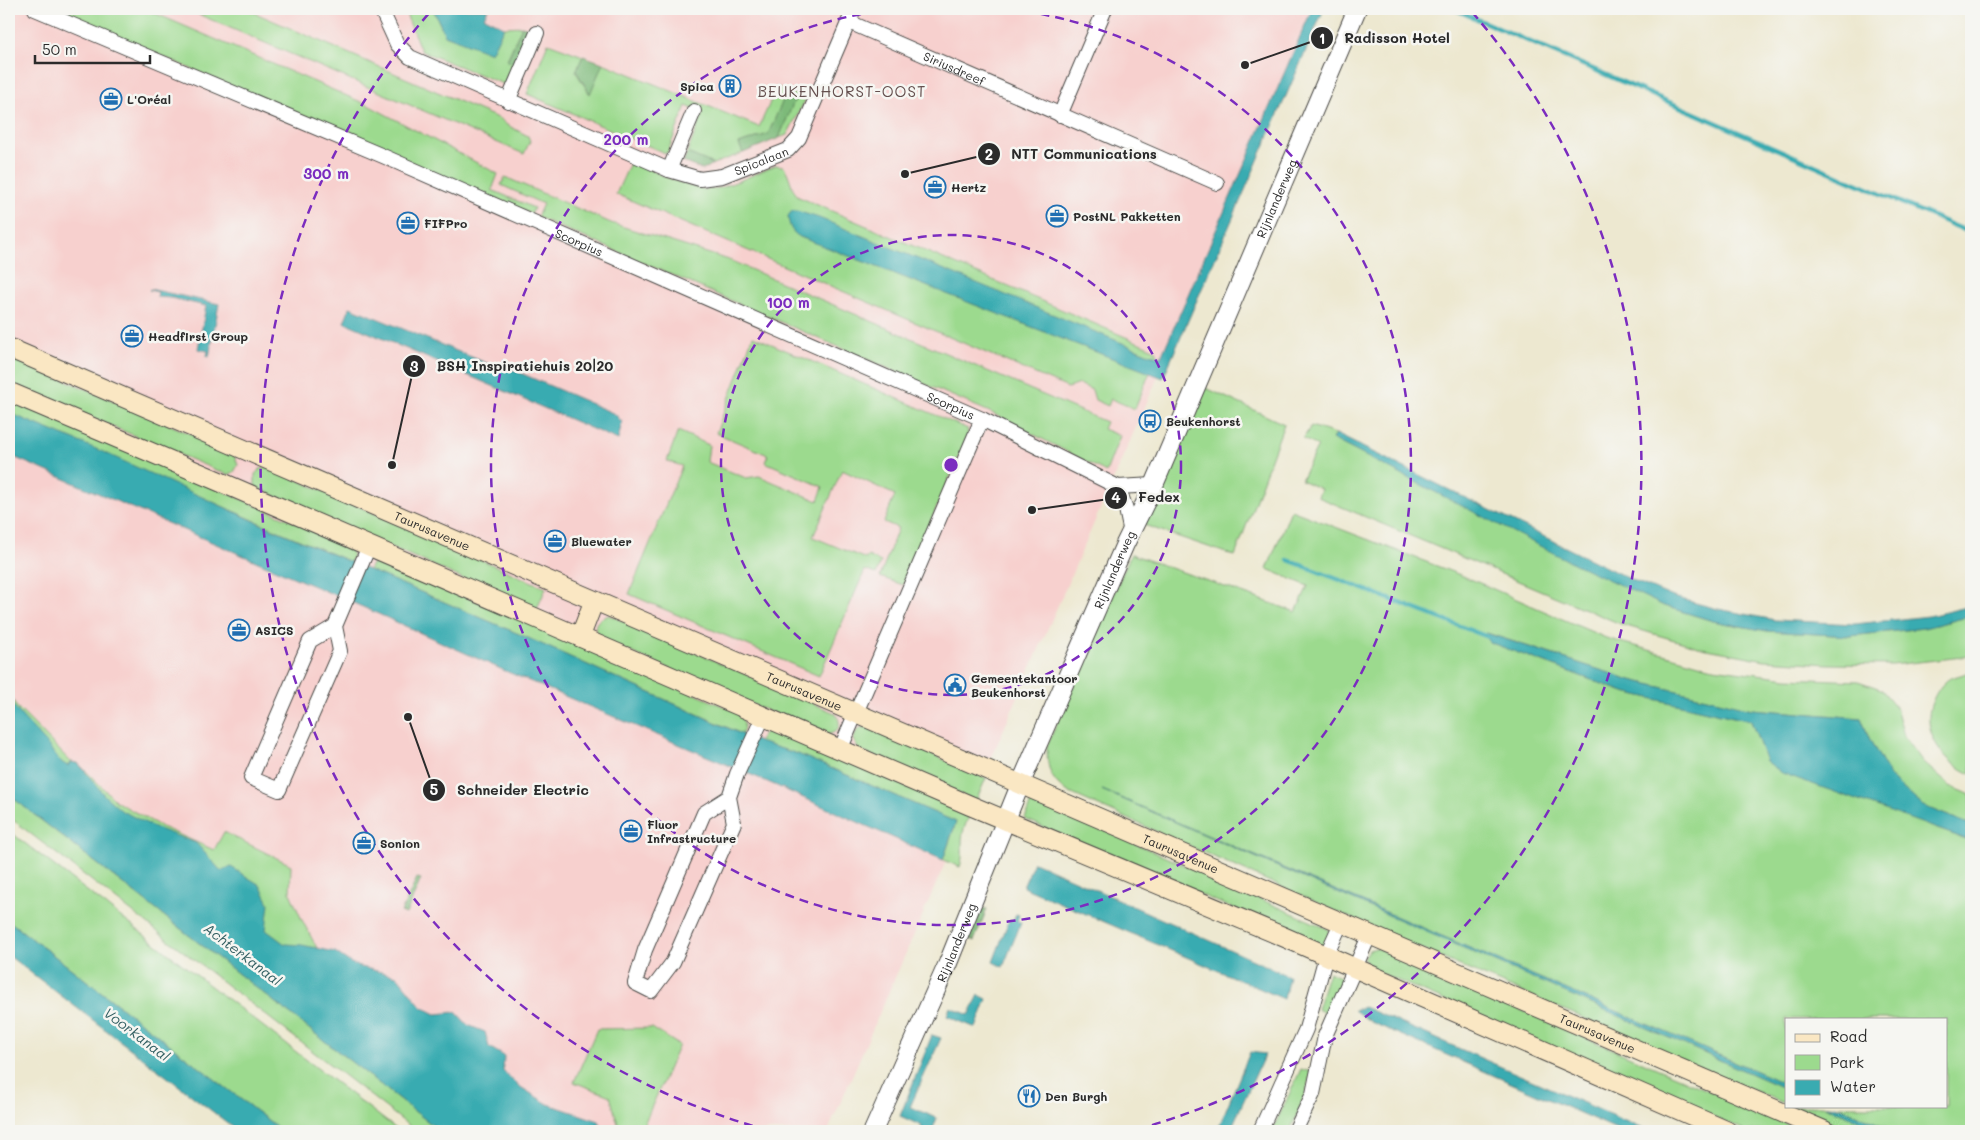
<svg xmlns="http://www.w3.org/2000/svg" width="1980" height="1140" font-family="Mali,sans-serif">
  <rect width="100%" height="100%" fill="#f6f6f2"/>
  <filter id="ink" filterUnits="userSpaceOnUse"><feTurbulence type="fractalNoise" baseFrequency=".02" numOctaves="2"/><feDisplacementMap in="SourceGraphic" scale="10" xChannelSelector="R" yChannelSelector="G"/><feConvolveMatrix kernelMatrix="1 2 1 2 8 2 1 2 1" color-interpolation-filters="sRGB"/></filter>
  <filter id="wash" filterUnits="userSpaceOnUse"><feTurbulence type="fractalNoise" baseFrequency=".0096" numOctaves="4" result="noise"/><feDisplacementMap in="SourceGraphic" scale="20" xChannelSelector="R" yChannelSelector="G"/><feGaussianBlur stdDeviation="1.12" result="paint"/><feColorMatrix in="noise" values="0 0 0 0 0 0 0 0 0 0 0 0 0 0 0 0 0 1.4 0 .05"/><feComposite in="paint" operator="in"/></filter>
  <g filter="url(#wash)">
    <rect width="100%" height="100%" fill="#ede8d0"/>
    <!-- built -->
    <path fill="#f7d0ce" d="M 9,9 L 1319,9 L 828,1131 L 542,1131 L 9,739 Z"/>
    <!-- green -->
    <g fill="#9cda8e" stroke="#64825c">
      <path d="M 51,9 L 145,9 L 368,105 L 498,174 L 492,190 L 534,208 L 531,214 Z"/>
      <path d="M 186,9 L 246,9 L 500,119 L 507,125 L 528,136 L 530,141 L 524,154 Z"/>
      <path d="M 404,9 L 433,9 L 445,35 L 491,52 L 504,27 L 522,26 L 507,60 L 518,65 L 508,86 L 421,51 Z"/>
      <path d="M 548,43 L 583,56 L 576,72 L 589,93 L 603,63 L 759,127 L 777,87 L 806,99 L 787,135 L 779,138 L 794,100 L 768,134 L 739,144 L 743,153 L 713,164 L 687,153 L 703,113 L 686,106 L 667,154 L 527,94 Z"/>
      <path d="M 631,161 C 650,169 694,193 714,189 C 730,186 759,172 776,165 L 783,166 C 791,175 790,189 799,197 L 1156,350 L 1158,356 L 1149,354 L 1013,299 L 800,237 L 1150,372 L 1135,409 L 1111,399 L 1108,406 L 1095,400 L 1092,390 L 1079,384 L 1068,388 L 616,194 Z"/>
      <path d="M 505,177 L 611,223 L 729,260 L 1106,422 L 1103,429 L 1120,436 L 1106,472 L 992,413 L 537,217 L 543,204 L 501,185 Z"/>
      <path d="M 753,336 L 968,429 L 967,432 L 969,433 L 903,585 L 880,577 L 898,528 L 884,522 L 895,495 L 842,470 L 813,537 L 866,559 L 868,556 L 881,562 L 876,574 L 865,570 L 819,676 L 629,594 L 682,466 L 667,461 L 678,431 L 709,445 L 707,462 L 746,478 L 759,476 L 818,501 L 823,487 L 765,462 L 768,455 L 716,433 Z"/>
      <path d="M 9,356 L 233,452 L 238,465 L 234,472 L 228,475 L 9,383 Z"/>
      <path d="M 1206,388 L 1284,424 L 1235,556 L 1144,525 Z"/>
      <path d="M 9,399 L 348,545 L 353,555 L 351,562 C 236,514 124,461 9,413 Z"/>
      <path d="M 1311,426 L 1336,434 L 1332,438 L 1664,606 L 1713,621 L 1767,631 L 1850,636 L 1924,628 L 1971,616 L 1971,656 L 1892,665 L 1829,664 L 1765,660 L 1702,648 L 1623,625 L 1318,497 L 1321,489 L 1301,480 L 1318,446 L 1303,439 Z"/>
      <path d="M 268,467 L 546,588 L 536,611 L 255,487 L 255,474 L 260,469 Z"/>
      <path d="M 1291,510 L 1468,578 L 1606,638 L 1713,668 L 1787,678 L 1858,681 L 1881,689 L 1896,707 L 1904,736 L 1923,762 L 1950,786 L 1971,795 L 1971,825 L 1923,806 L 1891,778 L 1870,740 L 1861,718 L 1752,709 L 1631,680 L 1487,633 L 1489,642 L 1624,692 L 1751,721 L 1766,761 L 1935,828 L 1971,841 L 1971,1131 L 1895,1131 L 1837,1106 L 1946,1106 L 1946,1019 L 1786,1019 L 1786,1084 L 1225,843 L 1786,1089 L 1786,1104 L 1430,953 L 1070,793 C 1050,781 1047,769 1047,746 L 1131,554 L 1296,612 L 1308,586 L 1267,569 Z"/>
      <path d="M 377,561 L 384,561 L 737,712 C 744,720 746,724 742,734 L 519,634 L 369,570 L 372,564 Z"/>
      <path d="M 609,615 L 835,713 C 844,725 838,734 824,735 L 598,638 C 592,624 596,620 609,615 Z"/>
      <path d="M 1971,672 L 1971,774 C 1943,762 1919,731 1933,700 C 1936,693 1942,683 1949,679 C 1956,676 1964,674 1971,672 Z"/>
      <path d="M 9,692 L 16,706 L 71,762 L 78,763 L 117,802 L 162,827 L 214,850 L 224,832 L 291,865 L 290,893 L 302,920 L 317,948 L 282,951 L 40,769 L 9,705 Z"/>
      <path d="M 862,727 L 869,727 L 986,778 L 976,801 L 859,750 L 853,740 L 857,730 Z"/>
      <path d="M 776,729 L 970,814 C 966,823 962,832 962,842 C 962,852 963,858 960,867 L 943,860 L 956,822 L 798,754 L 759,742 C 763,732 766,730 776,729 Z"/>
      <path d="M 9,795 L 440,1131 L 416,1131 L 9,817 Z"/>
      <path d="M 1032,798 L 1328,929 L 1330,938 L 1327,943 L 1320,946 L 1025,819 Z"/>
      <path d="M 9,831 L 399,1131 L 282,1131 L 9,921 Z"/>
      <path d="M 1376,948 L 1803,1131 L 1747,1131 L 1369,968 L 1364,958 L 1369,950 Z"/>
      <path d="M 1329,972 L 1342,978 L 1328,1014 L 1317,1009 Z"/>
      <path d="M 652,1028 L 679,1045 L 641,1131 L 620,1131 L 610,1096 L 574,1082 L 597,1029 Z"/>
      <path d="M 1301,1069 L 1311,1072 L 1306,1092 L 1290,1131 L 1272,1131 Z"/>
      <path d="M 1791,1106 L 1826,1106 L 1883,1131 L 1852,1131 Z"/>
    </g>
    <!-- forest -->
    <g fill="#7dba79" stroke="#547252">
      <path d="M 522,26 L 535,30 L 518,65 L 507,61 Z"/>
      <path d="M 583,56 L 603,63 L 590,94 L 576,71 Z"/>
      <path d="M 784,98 L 795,99 L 779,138 L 743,153 L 739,144 L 768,134 Z"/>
      <path d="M 687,153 L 713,164 L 703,170 L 683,162 Z"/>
      <path d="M 417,878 L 421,879 L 406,914 L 401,912 Z"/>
      <path d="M 977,908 L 987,909 L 974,941 L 964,936 Z"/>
    </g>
    <!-- water -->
    <g fill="#39abb1" stroke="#326b6e">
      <path d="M 433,9 L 488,9 L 484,17 L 504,27 L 491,53 L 445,35 Z"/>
      <path d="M 1312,9 L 1324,9 L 1163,378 L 800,237 C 791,232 789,226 788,216 L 792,211 L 797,211 L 819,218 L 1149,354 L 1161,357 Z"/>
      <path d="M 150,289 L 219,304 L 209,357 L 207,356 L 208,351 L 198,349 L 206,306 L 171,298 L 157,297 L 158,292 L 149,290 Z"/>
      <path d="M 350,307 L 464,354 L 494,366 L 509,368 L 615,414 L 622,422 L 618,440 L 344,322 Z"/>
      <path d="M 9,413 L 101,451 L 259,523 L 519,634 L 759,742 L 798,754 L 956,822 L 943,860 L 761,779 L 503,670 L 365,608 L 9,455 Z"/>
      <path d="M 1336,434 L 1630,579 L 1673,597 L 1718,609 L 1775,620 L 1855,624 L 1929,616 L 1971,606 L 1971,616 L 1924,628 L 1850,636 L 1767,631 L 1713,621 L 1664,606 L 1565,559 L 1332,439 Z"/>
      <path d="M 1486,633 L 1631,680 L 1752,709 L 1861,718 L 1870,740 L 1891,778 L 1923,806 L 1971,825 L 1971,841 L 1782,773 L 1766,761 L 1751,721 L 1624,692 L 1489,642 Z"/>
      <path d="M 9,700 C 19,714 30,725 42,738 C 51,747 56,761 68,766 L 72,762 L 79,764 L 105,796 L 122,811 L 156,828 L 196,843 L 221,871 L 231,867 L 260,885 L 269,903 L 266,930 L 285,944 L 302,945 L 335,952 L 351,963 L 361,967 L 397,976 L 422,1007 L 436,1014 L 456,1012 L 468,1025 L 485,1032 L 489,1047 L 504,1056 L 503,1071 L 519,1086 L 548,1104 L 599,1121 L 604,1131 L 440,1131 L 9,795 Z"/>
      <path d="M 1102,790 L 1786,1084 L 1786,1089 Z"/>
      <path d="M 1034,862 L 1289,976 L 1284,999 L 1023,887 Z"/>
      <path d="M 1016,914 L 1019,915 L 1017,921 L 1021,923 L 1003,967 L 993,962 L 1009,920 L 1014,920 Z"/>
      <path d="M 9,921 L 282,1131 L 238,1131 L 9,956 Z"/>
      <path d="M 979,995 L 987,999 L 976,1028 L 947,1016 L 950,1007 L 969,1015 Z"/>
      <path d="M 1364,1007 L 1648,1131 L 1621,1131 L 1371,1022 L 1354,1010 Z"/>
      <path d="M 932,1035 L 941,1038 L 910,1107 L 937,1118 L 932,1131 L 920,1131 L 922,1126 L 900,1116 Z"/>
      <path d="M 1250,1052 L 1265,1054 L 1230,1131 L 1217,1131 Z"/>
      <path d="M 1826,1106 L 1837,1106 L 1895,1131 L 1883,1131 Z"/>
    </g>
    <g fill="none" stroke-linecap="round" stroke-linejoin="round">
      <!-- stream -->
      <g stroke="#39abb1" stroke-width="4.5">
        <path d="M 1454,9 L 1971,233"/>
        <path d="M 1288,560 L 1488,637"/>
      </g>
    </g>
  </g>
  <g filter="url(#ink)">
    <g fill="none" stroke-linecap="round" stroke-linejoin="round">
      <!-- minor casing -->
      <g stroke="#484744" stroke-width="16">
        <g id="minor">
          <path id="s1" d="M 35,9 L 383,156 L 982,419 L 1118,487 L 1154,485"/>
          <path id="s2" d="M 381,9 L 397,44 L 410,57 L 669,170 L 700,179 L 722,176 L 788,150 L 799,138 L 854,9"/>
          <path id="s3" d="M 849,22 L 1217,183"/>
          <path d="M 508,101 L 537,33"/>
          <path d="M 1060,115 L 1105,9"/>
          <path d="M 669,170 L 694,111"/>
          <path d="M 1118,487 L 1126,509 L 1131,533"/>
          <path d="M 335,626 L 310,641 L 251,778 L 279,790 L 340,651 L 335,626 L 369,546"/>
          <path d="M 840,750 L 982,419"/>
          <path d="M 729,797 L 704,813 L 645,950 L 635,983 L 651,991 L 673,962 L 734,823 L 729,797 L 737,774 L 763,717"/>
          <path d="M 1260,1131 L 1306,1029 L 1326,956 L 1341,923"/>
          <path d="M 1295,1131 L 1313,1094 L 1325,1036 L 1369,936"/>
        </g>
      </g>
      <!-- tertiary casing -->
      <g stroke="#484744" stroke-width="20">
        <g id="tertiary">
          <path id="s4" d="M 873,1131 L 948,963 L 1020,785 L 1125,544 L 1154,485 L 1357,9"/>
        </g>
      </g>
      <!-- secondary casing -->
      <g stroke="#484744" stroke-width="21">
        <g id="secondary">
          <path id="s5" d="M 9,348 L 1825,1131"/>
          <path d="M 9,392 L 237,489 L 969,805 L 1284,937 L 1727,1131"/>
          <path d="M 580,637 L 594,601"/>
        </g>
      </g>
      <!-- minor -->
      <use href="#minor" stroke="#fff" stroke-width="14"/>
      <!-- tertiary -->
      <use href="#tertiary" stroke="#fff" stroke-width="18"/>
      <!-- secondary -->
      <use href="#secondary" stroke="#fae7c3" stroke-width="19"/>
    </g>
  </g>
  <!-- distance rings -->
  <g fill="none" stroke="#7b2cbf" stroke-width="2.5" stroke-dasharray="9 6">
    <circle cx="951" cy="465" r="230"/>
    <path d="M1011 9A460 460 0 1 1 891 9"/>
    <path d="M767 1130A690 690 0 0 1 430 12M1472 12A690 690 0 0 1 1135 1130"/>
  </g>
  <!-- icons -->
  <defs>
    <g id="building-ring" transform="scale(1.125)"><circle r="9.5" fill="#f6f6f2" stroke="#1f6fb2" stroke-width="1.5"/><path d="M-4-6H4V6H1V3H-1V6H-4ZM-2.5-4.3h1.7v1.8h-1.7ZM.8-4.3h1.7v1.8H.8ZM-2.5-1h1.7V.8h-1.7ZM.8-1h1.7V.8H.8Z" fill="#1f6fb2"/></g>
    <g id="office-ring" transform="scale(1.125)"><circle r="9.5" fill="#f6f6f2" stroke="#1f6fb2" stroke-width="1.5"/><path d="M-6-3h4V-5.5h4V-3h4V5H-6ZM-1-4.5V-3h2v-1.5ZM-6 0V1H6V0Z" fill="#1f6fb2"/></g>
    <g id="bus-ring" transform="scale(1.125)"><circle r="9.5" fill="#f6f6f2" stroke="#1f6fb2" stroke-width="1.5"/><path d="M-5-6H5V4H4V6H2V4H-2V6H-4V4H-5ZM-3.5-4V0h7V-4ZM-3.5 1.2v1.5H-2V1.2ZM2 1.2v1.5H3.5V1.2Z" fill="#1f6fb2"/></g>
    <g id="civic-ring" transform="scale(1.125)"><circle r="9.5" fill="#f6f6f2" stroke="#1f6fb2" stroke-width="1.5"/><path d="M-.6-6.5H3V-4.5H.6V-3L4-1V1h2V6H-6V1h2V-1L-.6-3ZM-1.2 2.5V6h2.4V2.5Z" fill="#1f6fb2"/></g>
    <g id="restaurant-ring" transform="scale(1.125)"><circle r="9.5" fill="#f6f6f2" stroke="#1f6fb2" stroke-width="1.5"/><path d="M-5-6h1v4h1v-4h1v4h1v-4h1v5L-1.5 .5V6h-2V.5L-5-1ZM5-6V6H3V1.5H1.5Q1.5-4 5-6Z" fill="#1f6fb2"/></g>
  </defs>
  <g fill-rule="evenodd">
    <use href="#building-ring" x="730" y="86"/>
    <use href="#office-ring" x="111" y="99"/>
    <use href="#office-ring" x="935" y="187"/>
    <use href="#office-ring" x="1057" y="216"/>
    <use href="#office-ring" x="408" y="223"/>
    <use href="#office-ring" x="132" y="336"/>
    <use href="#bus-ring" x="1150" y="421"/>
    <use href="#office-ring" x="555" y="541"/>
    <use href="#office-ring" x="239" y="630"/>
    <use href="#civic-ring" x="955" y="685"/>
    <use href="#office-ring" x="631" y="831"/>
    <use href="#office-ring" x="364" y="843"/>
    <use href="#restaurant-ring" x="1029" y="1096"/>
  </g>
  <g text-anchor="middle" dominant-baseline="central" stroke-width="5" stroke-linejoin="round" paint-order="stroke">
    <!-- street labels -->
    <g font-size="12" fill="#2b2b2b" stroke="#f6f6f2">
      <text stroke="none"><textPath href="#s3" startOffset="115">Siriusdreef</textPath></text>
      <text stroke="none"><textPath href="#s2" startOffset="436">Spicalaan</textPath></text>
      <text stroke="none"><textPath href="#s4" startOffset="1016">Rijnlanderweg</textPath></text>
      <text stroke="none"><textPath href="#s1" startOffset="592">Scorpius</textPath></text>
      <text stroke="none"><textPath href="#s1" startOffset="998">Scorpius</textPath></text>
      <text stroke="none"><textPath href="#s5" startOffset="461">Taurusavenue</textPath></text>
      <text stroke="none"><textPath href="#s4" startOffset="611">Rijnlanderweg</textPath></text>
      <text stroke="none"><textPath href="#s5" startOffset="866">Taurusavenue</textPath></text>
      <text stroke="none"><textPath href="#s5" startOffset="1276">Taurusavenue</textPath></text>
      <text stroke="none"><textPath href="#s4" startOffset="206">Rijnlanderweg</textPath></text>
      <text stroke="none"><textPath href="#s5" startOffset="1730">Taurusavenue</textPath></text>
    </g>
    <!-- poi labels -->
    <g font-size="12" font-weight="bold" fill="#2b2b2b" stroke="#f6f6f2" text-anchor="start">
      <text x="714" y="86" text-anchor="end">Spica</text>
      <text x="127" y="99">L'Oréal</text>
      <text x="951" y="187">Hertz</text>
      <text x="1073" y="216">PostNL Pakketten</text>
      <text x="424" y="223">FIFPro</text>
      <text x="148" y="336">Headfirst Group</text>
      <text x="1166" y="421">Beukenhorst</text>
      <text x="571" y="541">Bluewater</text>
      <text x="255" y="630">ASICS</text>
      <text x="971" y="678">Gemeentekantoor<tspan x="971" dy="14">Beukenhorst</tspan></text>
      <text x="647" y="824">Fluor<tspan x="647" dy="14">Infrastructure</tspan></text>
      <text x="380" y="843">Sonion</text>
      <text x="1045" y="1096">Den Burgh</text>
    </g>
    <!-- water labels -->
    <g font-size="14" font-style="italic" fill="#315e61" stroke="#f6f6f2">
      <text transform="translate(243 954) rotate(37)">Achterkanaal</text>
      <text transform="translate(137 1034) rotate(37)">Voorkanaal</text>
    </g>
    <!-- quarter labels -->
    <g font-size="15" letter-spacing="1" fill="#65504f" stroke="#f6f6f2">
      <text x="842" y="91">BEUKENHORST-OOST</text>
    </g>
  </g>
  <circle cx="951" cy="465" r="8" fill="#7b2cbf" stroke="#f6f6f2" stroke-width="2.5"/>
  <g font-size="15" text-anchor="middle" font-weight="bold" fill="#7b2cbf" stroke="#f6f6f2" stroke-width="5" stroke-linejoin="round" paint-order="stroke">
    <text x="626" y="145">200 m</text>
    <text x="326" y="179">300 m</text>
    <text x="788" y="308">100 m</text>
  </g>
  <!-- callouts -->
  <path fill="none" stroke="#2b2b2b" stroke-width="2" d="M1245 65L1322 38M905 174L989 154M392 465L414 366M1032 510L1116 498M408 717L434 790"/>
  <g fill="#2b2b2b" stroke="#f6f6f2" stroke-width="2">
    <circle cx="1245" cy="65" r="5"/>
    <circle cx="905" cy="174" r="5"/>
    <circle cx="392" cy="465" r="5"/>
    <circle cx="1032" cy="510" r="5"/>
    <circle cx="408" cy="717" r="5"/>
    <circle cx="1322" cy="38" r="12"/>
    <circle cx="989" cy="154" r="12"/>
    <circle cx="414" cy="366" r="12"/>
    <circle cx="1116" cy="498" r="12"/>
    <circle cx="434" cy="790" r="12"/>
  </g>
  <g font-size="15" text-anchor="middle" font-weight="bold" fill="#fff">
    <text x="1322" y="44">1</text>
    <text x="989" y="160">2</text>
    <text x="414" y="372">3</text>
    <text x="1116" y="503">4</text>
    <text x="434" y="795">5</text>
  </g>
  <g font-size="14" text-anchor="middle" font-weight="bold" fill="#2b2b2b" stroke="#f6f6f2" stroke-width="5" stroke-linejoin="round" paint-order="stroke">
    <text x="1397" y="43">Radisson Hotel</text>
    <text x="1084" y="159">NTT Communications</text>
    <text x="525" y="371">BSH Inspiratiehuis 20|20</text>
    <text x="1159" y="502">Fedex</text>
    <text x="523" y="795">Schneider Electric</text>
  </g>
  <!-- margin -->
  <rect width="1980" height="1140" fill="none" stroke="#f6f6f2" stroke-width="30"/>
  <!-- legend -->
  <rect x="1785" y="1018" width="162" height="90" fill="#f6f6f2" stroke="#a5a5a2"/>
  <rect x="1795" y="1034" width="25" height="8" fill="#fae7c3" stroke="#a5a5a2"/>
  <text x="1830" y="1042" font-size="15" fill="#2b2b2b">Road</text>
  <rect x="1795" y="1055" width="25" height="15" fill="#9cda8e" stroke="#a5a5a2"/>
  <text x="1830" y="1068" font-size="15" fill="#2b2b2b">Park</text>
  <rect x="1795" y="1080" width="25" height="15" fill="#39abb1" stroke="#a5a5a2"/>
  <text x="1830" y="1092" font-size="15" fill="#2b2b2b">Water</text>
  <!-- scale -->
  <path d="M35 55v8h115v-8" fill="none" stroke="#2b2b2b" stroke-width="2.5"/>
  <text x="42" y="55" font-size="15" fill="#2b2b2b" stroke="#f6f6f2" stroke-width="4" paint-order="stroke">50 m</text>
</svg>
